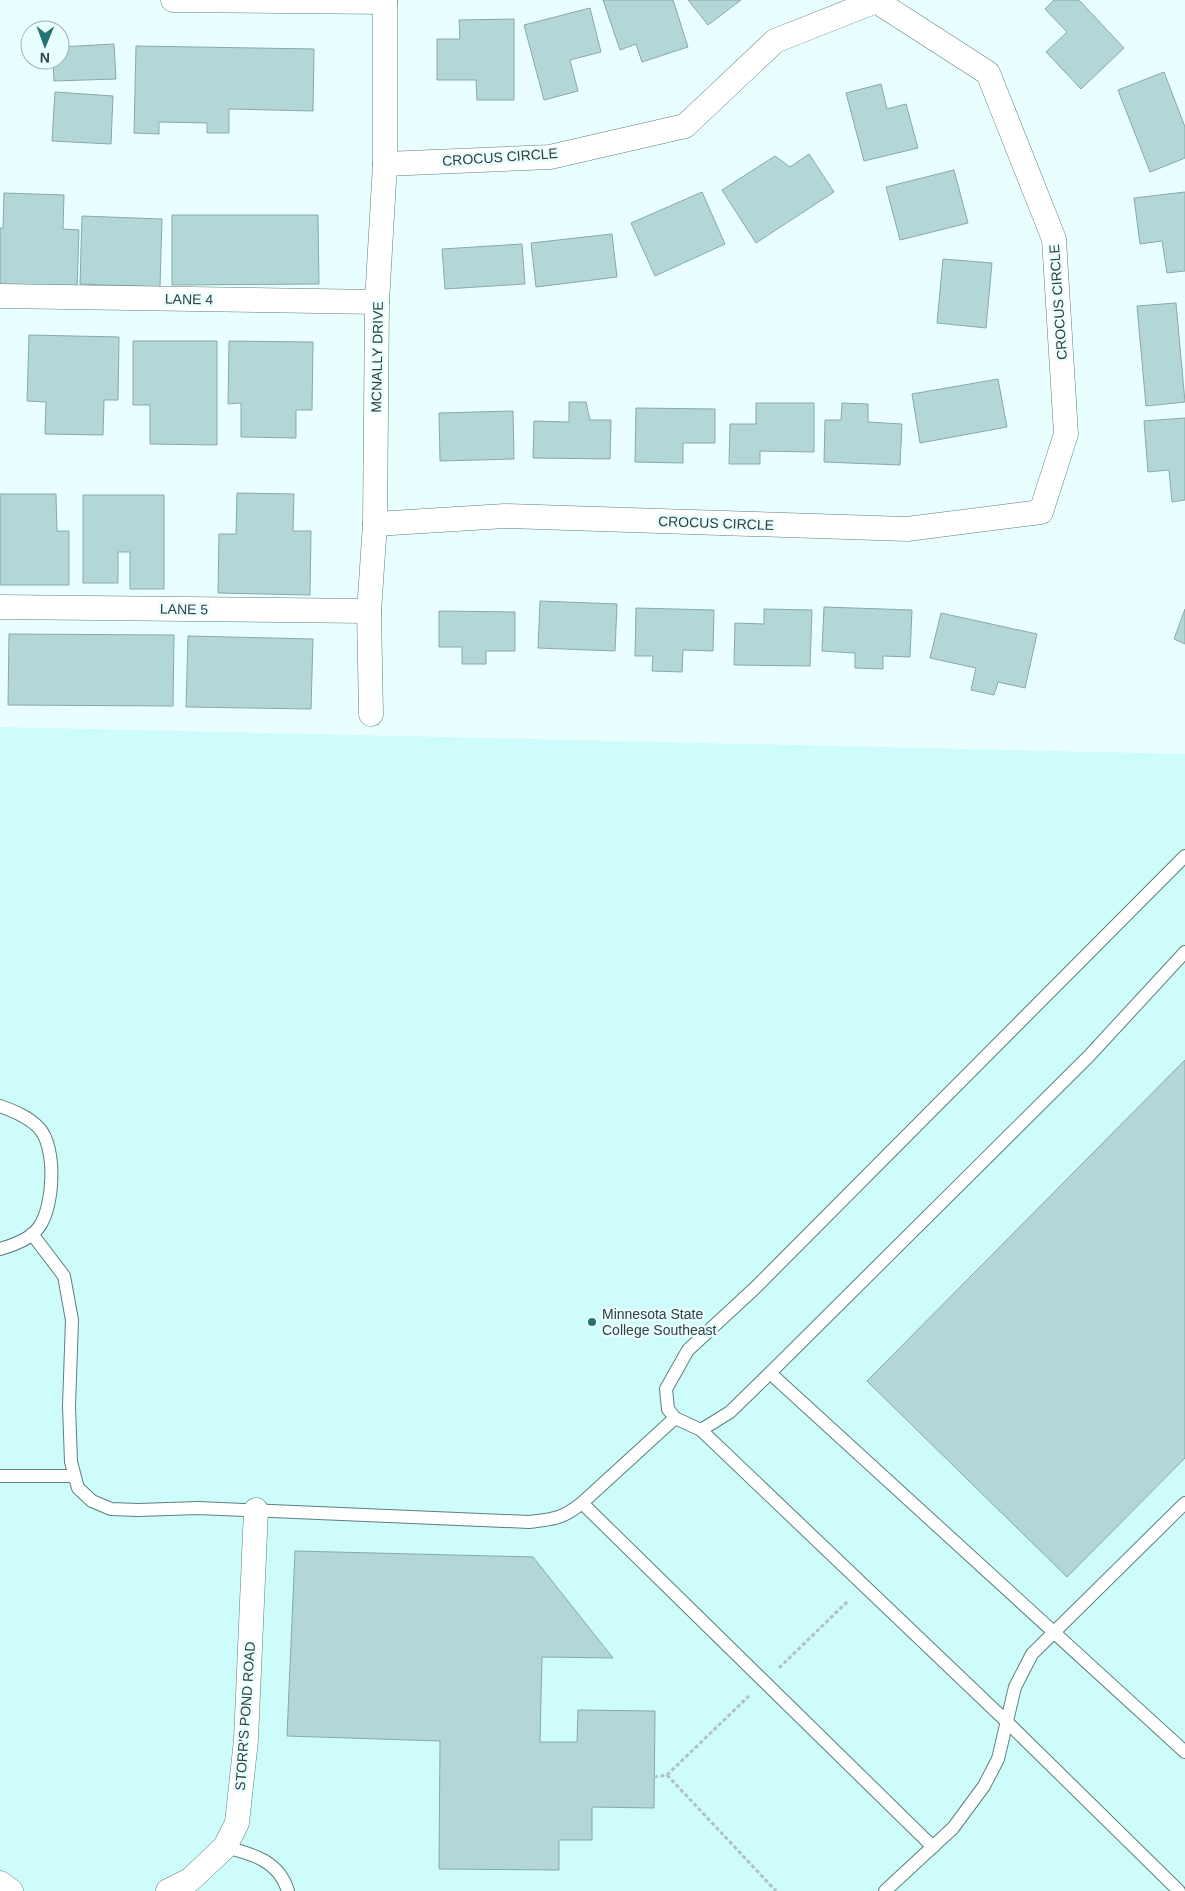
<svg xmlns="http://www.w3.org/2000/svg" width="1185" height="1891" font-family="Arial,sans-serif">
  <rect width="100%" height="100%" fill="#e9fefe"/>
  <!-- built -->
  <path fill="#cdfcfb" d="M 0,727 L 1185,754 L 1185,1891 L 0,1891 Z"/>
  <!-- building -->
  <g fill="#b3d7d6" stroke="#87aaa9">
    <path d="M 603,0 L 673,0 L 688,47 L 642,62 L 636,44 L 620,50 Z"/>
    <path d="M 688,0 L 741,0 L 708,25 Z"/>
    <path d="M 1054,0 L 1079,0 L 1124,48 L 1081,89 L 1046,52 L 1067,32 L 1045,9 Z"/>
    <path d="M 590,8 L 601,52 L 570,60 L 578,91 L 544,100 L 524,25 Z"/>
    <path d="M 514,19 L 514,100 L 477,100 L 476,80 L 437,80 L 437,39 L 460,39 L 459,20 Z"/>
    <path d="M 114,44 L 116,79 L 54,81 L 53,60 L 60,60 L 60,47 Z"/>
    <path d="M 136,46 L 314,49 L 313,111 L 229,109 L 229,133 L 207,133 L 207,123 L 159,122 L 159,134 L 134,133 Z"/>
    <path d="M 1164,72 L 1185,127 L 1185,158 L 1150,172 L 1118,90 Z"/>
    <path d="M 881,84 L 887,109 L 906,104 L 918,148 L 864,161 L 846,93 Z"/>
    <path d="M 55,92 L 113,96 L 111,144 L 52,141 Z"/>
    <path d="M 809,154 L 834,192 L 756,243 L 722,190 L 775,156 L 790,167 Z"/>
    <path d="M 954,170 L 968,223 L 900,240 L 886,187 Z"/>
    <path d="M 702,192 L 725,244 L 655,276 L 631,223 Z"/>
    <path d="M 1185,192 L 1185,271 L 1167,273 L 1162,241 L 1140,244 L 1134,198 Z"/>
    <path d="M 4,193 L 64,195 L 63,229 L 79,230 L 77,289 L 0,287 L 0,228 L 3,228 Z"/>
    <path d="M 172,215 L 318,215 L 319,284 L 172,285 Z"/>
    <path d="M 82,216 L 162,219 L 160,287 L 80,284 Z"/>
    <path d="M 612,234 L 617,277 L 536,287 L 531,243 Z"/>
    <path d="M 522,244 L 525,284 L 445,289 L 442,249 Z"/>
    <path d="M 943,259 L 992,263 L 986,328 L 937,323 Z"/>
    <path d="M 1176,303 L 1185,402 L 1146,406 L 1137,306 Z"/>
    <path d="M 29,335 L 119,337 L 118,400 L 104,400 L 103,435 L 45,434 L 46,402 L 27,401 Z"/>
    <path d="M 133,341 L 217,341 L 217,445 L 150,444 L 150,405 L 133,405 Z"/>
    <path d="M 229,341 L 313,342 L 312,410 L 296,410 L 296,438 L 241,437 L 241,403 L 228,404 Z"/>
    <path d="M 998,379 L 1007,427 L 920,443 L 912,394 Z"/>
    <path d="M 569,402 L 586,402 L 590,420 L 611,420 L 610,459 L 533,458 L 534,421 L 569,422 Z"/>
    <path d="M 756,403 L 814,403 L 814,452 L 760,451 L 760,464 L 729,464 L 730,424 L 756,424 Z"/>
    <path d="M 842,403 L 868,404 L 868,422 L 902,424 L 900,465 L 824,462 L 825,420 L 841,420 Z"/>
    <path d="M 636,408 L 715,409 L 715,443 L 683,443 L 683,463 L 635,462 Z"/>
    <path d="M 513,411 L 514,459 L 440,461 L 439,413 Z"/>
    <path d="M 1185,418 L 1185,500 L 1172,502 L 1169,470 L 1148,472 L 1144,421 Z"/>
    <path d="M 237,493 L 294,494 L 293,531 L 311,531 L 310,595 L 218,593 L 219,534 L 236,534 Z"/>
    <path d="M 0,494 L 56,494 L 57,531 L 69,531 L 69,585 L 0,585 Z"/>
    <path d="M 83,495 L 164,495 L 164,589 L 130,589 L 130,552 L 118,552 L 118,583 L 83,583 Z"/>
    <path d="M 540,601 L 617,604 L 615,651 L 538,648 Z"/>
    <path d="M 824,607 L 912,610 L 910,657 L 883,656 L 883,669 L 855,668 L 855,653 L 822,651 Z"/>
    <path d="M 636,608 L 714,610 L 713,651 L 683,650 L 682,672 L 652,671 L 653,656 L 635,656 Z"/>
    <path d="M 764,609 L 812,610 L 810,666 L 734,665 L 735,623 L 764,624 Z"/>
    <path d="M 1185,609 L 1185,644 L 1174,639 Z"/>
    <path d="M 439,611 L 515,612 L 515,651 L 486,651 L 486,664 L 462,664 L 462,647 L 439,647 Z"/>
    <path d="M 941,613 L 1037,634 L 1025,688 L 998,682 L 994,695 L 971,690 L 976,668 L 930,658 Z"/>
    <path d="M 9,634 L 174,635 L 173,706 L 8,705 Z"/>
    <path d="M 188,636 L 313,639 L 311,709 L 186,707 Z"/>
    <path d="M 1185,1060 L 1185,1458 L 1067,1577 L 867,1381 Z"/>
    <path d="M 295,1551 L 533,1557 L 613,1658 L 542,1657 L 540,1742 L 577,1742 L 578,1710 L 655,1711 L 654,1808 L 592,1807 L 592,1840 L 559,1840 L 559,1870 L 439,1869 L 440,1741 L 287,1736 Z"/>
  </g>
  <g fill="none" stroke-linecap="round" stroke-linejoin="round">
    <!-- service casing -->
    <g stroke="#5e7f7f" stroke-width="14">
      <g id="service">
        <path d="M 0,1106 C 14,1111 29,1117 39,1128 C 57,1147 54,1207 39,1227 C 31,1239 14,1245 0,1249"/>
        <path d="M 32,1234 L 64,1276 L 72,1320 L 69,1406 L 71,1462 L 78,1488 L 92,1501 L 111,1509 L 138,1510 L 198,1508 L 529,1522 C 554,1519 562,1519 582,1503 L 675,1418"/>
        <path d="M 770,1373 L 1185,1752"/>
        <path d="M 701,1430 L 730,1412 L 770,1373 L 1089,1056 L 1185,952"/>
        <path d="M 0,1476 L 74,1476"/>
        <path d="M 582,1503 L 933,1847"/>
        <path d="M 225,1847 C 253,1854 279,1861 288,1891"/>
        <path d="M 885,1891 L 953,1828 L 984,1786 L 998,1759 L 1015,1687 L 1032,1654 L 1185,1503"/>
        <path d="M 1179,1891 L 1006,1721 L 701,1430 L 675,1418 L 668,1409 L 666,1389 L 688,1350 L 755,1288 L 1185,856"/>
      </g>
    </g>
    <!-- minor casing -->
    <g stroke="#5e7f7f" stroke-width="25">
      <g id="minor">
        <path d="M 173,0 L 385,2"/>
        <path d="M 0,296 L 377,302"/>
        <path d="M 375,524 L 505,516 L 907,529 L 1041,512 L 1066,434 L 1054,239 L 988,73 L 876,1 L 775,41 L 685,126 L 550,157 L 385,164"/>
        <path d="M 0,607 L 369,611"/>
        <path d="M 371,714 L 369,611 L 375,524 L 377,302 L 385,164 L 385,0"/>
        <path d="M 0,1883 L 11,1891"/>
        <path d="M 168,1891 L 190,1880 L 225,1847 L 237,1823 L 246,1740 L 256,1510"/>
      </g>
    </g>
    <!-- path -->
    <g stroke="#b0c2c2" stroke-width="3" stroke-dasharray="4 2.5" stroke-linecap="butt">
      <path d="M 779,1668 L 848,1601"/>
      <path d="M 667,1775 L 776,1891"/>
      <path d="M 654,1777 L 667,1775 L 749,1696"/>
    </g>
    <!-- service -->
    <use href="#service" stroke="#fff" stroke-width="12"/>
    <!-- minor -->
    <use href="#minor" stroke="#fff" stroke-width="24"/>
  </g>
  <!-- markers -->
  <circle fill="#267171" stroke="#e9fefe" stroke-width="2" cx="592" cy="1322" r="5"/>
  <g text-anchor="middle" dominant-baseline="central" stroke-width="5" stroke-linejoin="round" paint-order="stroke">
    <!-- street labels -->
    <g font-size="14" fill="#324040" stroke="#e9fefe">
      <text transform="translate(500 157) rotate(-4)">CROCUS CIRCLE</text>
      <text transform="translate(189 299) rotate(1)">LANE 4</text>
      <text transform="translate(1058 302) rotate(-94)">CROCUS CIRCLE</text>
      <text transform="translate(377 357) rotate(-89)">MCNALLY DRIVE</text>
      <text transform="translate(716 523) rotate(2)">CROCUS CIRCLE</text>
      <text transform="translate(184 609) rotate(1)">LANE 5</text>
      <text transform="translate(245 1716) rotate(-86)">STORR'S POND ROAD</text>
    </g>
    <!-- poi labels -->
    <g font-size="14" fill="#324040" stroke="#e9fefe" text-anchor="start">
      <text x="602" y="1314">Minnesota State<tspan x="602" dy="16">College Southeast</tspan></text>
    </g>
  </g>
  <!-- north arrow -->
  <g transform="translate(45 45) rotate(181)"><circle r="24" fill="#e9fefe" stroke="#a0b2b2"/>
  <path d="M0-4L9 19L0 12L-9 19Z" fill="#267171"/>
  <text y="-8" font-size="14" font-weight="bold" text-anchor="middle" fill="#324040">N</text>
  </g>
</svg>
